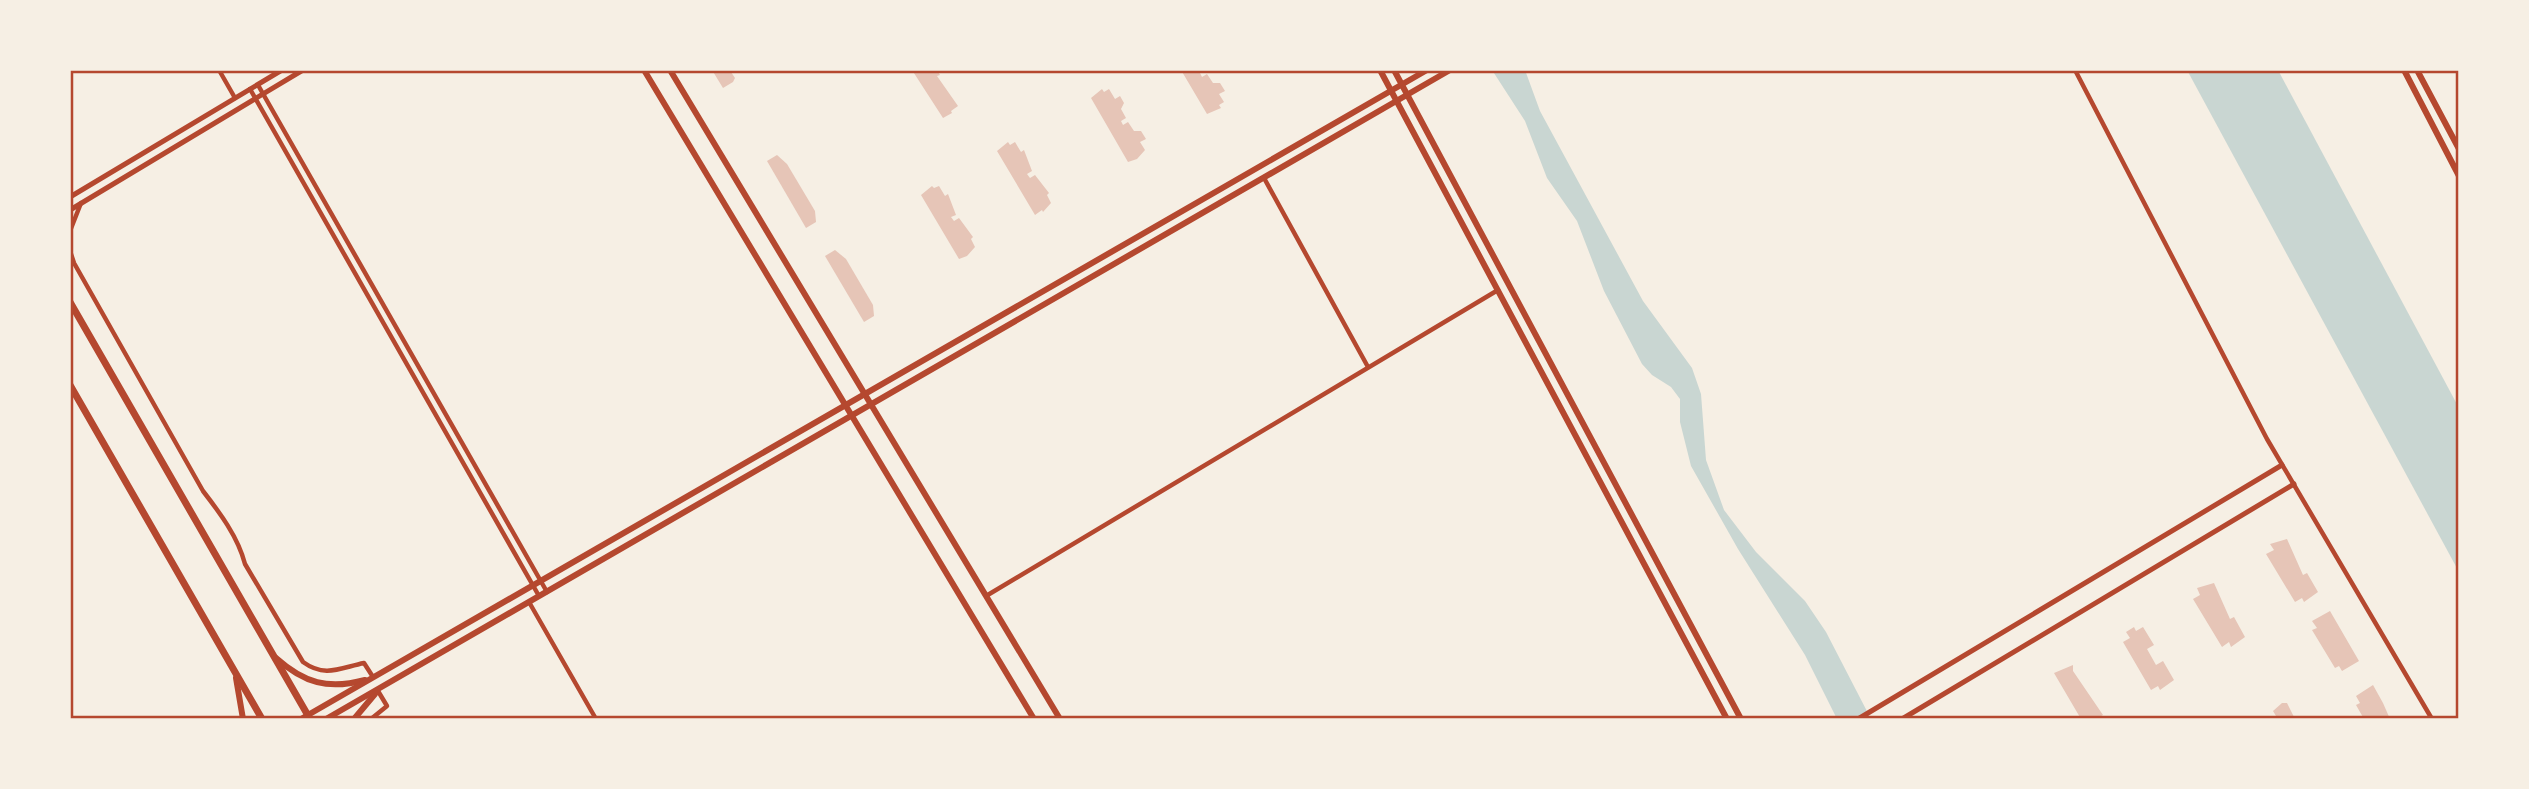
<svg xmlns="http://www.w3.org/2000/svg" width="2529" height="789" font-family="'Archivo Narrow',sans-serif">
  <rect width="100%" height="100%" fill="#f6efe4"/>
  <!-- water -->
  <g fill="#c9d6d2">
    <path d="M 1492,70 L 1525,70 L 1540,111 L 1643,301 L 1692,368 L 1701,394 L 1706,460 L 1724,510 L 1756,552 L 1805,601 L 1826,632 L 1871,719 L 1837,719 L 1805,655 L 1738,549 L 1691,466 L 1680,422 L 1680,399 L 1671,387 L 1652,375 L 1642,364 L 1604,291 L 1577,221 L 1547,178 L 1525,121 Z"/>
    <path d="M 2187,70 L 2278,70 L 2459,408 L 2459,572 Z"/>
  </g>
  <!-- building -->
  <g fill="#e6c5b7">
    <path d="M 712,70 L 734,70 L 731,72 L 735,78 L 733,82 L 723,88 Z"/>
    <path d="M 912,70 L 937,70 L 940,75 L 937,76 L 958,106 L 951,111 L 952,113 L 943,118 Z"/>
    <path d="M 1181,70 L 1204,70 L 1200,73 L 1202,77 L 1207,74 L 1213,83 L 1220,83 L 1225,91 L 1219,94 L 1224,102 L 1219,105 L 1221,108 L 1207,114 Z"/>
    <path d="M 1102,89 L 1104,92 L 1109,89 L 1115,99 L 1120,96 L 1124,103 L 1121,109 L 1126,118 L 1121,121 L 1123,125 L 1128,122 L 1134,131 L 1141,131 L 1146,139 L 1140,142 L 1145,150 L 1137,159 L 1128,162 L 1091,98 Z"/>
    <path d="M 1008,142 L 1010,145 L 1015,142 L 1021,152 L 1024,150 L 1032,171 L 1027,174 L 1030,178 L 1035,175 L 1049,193 L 1047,195 L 1051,203 L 1043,212 L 1042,210 L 1035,215 L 997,151 Z"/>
    <path d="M 777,155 L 787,164 L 815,211 L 816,222 L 806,228 L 767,161 Z"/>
    <path d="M 932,186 L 934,188 L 939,186 L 945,196 L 948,194 L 956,215 L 951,217 L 954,221 L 959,218 L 973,237 L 971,239 L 975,247 L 967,256 L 959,259 L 921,195 Z"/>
    <path d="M 835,250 L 846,259 L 873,305 L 874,316 L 864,322 L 825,256 Z"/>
    <path d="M 2287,539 L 2303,575 L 2307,573 L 2318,592 L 2304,602 L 2302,598 L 2295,602 L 2266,554 L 2274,550 L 2270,544 Z"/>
    <path d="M 2214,583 L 2230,619 L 2234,617 L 2245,637 L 2231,647 L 2229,642 L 2222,647 L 2193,599 L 2200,595 L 2197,588 Z"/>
    <path d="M 2330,611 L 2359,661 L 2342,671 L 2339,666 L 2335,668 L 2312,630 L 2317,628 L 2312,621 Z"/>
    <path d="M 2134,627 L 2136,631 L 2143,627 L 2154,645 L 2147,649 L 2156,665 L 2163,661 L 2174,680 L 2160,690 L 2158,686 L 2151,690 L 2123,642 L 2130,638 L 2126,632 Z"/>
    <path d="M 2073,665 L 2073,671 L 2103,715 L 2096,719 L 2081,719 L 2054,673 Z"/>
    <path d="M 2373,685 L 2383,703 L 2390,719 L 2364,719 L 2356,705 L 2360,703 L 2356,696 Z"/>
    <path d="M 2282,703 L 2287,703 L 2295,719 L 2271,719 L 2276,716 L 2273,711 Z"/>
  </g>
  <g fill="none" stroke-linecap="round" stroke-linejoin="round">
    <!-- minor -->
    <g stroke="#b5482f" stroke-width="4.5">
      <path d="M 219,70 L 235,98"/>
      <path d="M 2075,70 L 2267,439 L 2432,719"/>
      <path d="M 258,85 L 547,592"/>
      <path d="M 250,89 L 539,596"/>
      <path d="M 1264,178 L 1368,367"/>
      <path d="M 70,231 L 81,203"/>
      <path d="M 70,251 L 74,263 L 203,491 C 220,513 238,537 245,564 L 303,662 C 325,678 340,668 364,663 L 373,677"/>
      <path d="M 986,596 L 1498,290"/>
      <path d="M 529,602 L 596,719"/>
      <path d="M 371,719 L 387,706 L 378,691"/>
    </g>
    <!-- tertiary -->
    <g stroke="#b5482f" stroke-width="5">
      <path d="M 70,197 L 282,70"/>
      <path d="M 70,210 L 303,70"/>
      <path d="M 1858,719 L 2282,465"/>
      <path d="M 1902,719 L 2294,484"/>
    </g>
    <!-- secondary -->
    <g stroke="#b5482f" stroke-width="6">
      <path d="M 644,70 L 1034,719"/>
      <path d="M 670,70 L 1060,719"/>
      <path d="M 1380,70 L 1727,719"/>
      <path d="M 1394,70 L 1741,719"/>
      <path d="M 2404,70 L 2459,176"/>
      <path d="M 2417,70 L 2459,149"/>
      <path d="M 276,658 C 304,683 328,690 365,680"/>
      <path d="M 236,678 L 243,719"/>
      <path d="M 301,719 L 1427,70"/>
      <path d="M 326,719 L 1450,70"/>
      <path d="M 354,719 L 375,694"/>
    </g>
    <!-- primary -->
    <g stroke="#b5482f" stroke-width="7">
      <path d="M 70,302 L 310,719"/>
      <path d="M 70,385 L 262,719"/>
    </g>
  </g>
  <!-- border -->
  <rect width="2529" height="789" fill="none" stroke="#f6efe4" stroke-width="144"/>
  <rect x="72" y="72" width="2385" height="645" fill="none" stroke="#b5482f" stroke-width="2.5"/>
</svg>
